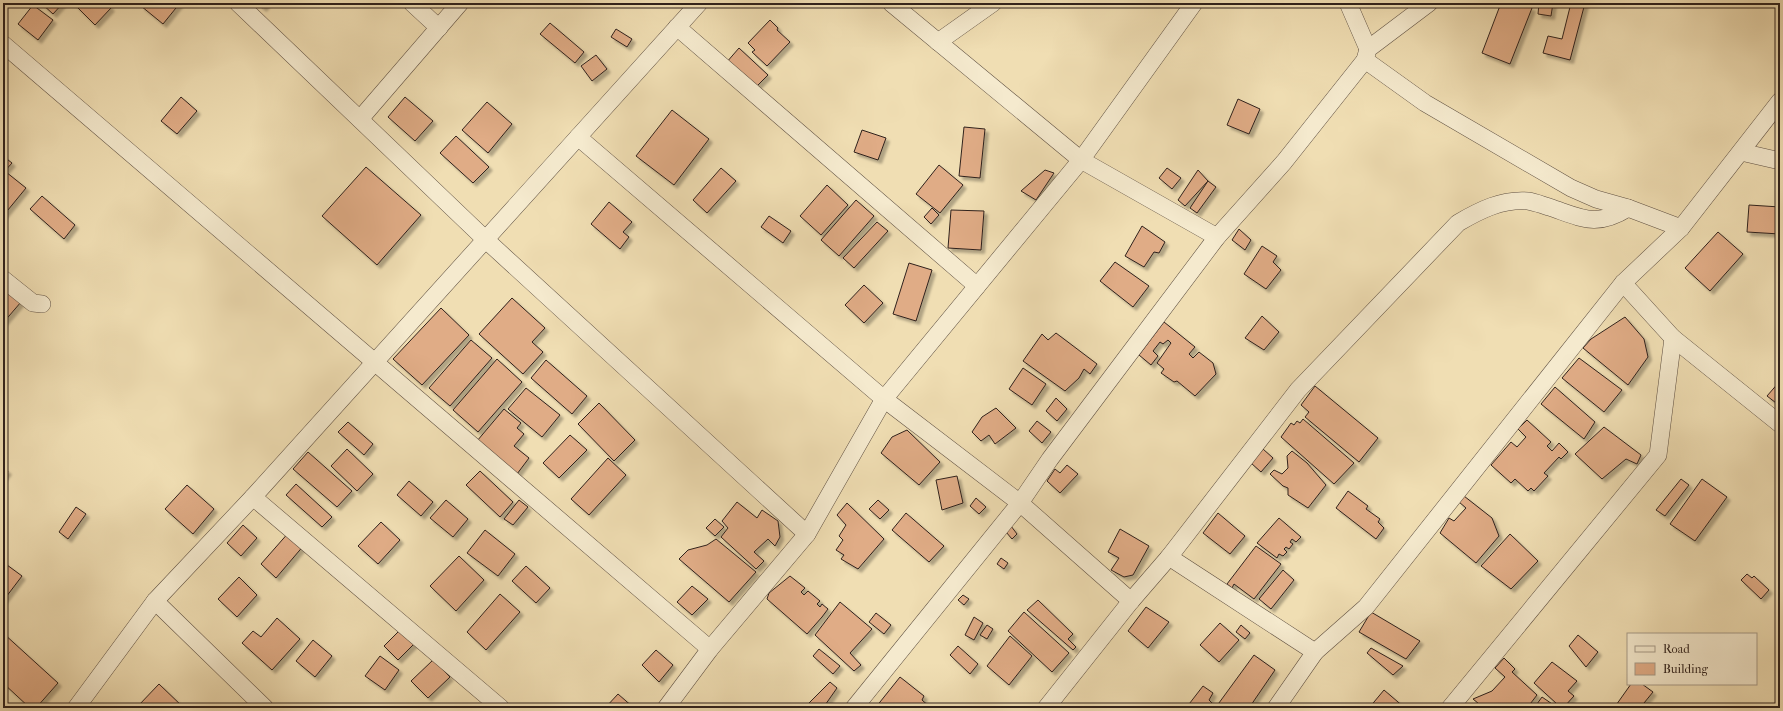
<svg xmlns="http://www.w3.org/2000/svg" width="1783" height="711" font-family="'IM FELL French Canon',serif">
  <defs>
    <filter id="shadow"><feDropShadow dx="3.5" dy="3.5" stdDeviation="1" flood-color="#0004"/></filter>
  </defs>
  <rect width="100%" height="100%" fill="#f0deb3"/>
  <filter id="stains"><feTurbulence type="fractalNoise" baseFrequency=".005" numOctaves="4"/><feColorMatrix values="0 0 0 0 .2 0 0 0 0 .09 0 0 0 0 .02 0 0 0 .5 -.17"/></filter>
  <radialGradient id="worn" r=".72"><stop offset=".6" stop-color="#630" stop-opacity="0"/><stop offset="1" stop-color="#630" stop-opacity=".3"/></radialGradient>
  <!-- building -->
  <g fill="#e0ac86" stroke="#2f211c" filter="url(#shadow)">
    <path d="M 41,3 L 63,3 L 53,14 Z"/>
    <path d="M 73,3 L 107,3 L 111,8 L 95,25 Z"/>
    <path d="M 144,3 L 180,3 L 163,24 L 141,6 Z"/>
    <path d="M 257,3 L 267,3 L 263,8 Z"/>
    <path d="M 1501,3 L 1519,3 L 1532,8 L 1510,64 L 1482,53 Z"/>
    <path d="M 1539,3 L 1553,3 L 1551,16 L 1538,14 Z"/>
    <path d="M 1571,3 L 1585,3 L 1570,60 L 1543,53 L 1548,36 L 1562,39 Z"/>
    <path d="M 33,5 L 53,20 L 38,40 L 18,24 Z"/>
    <path d="M 770,20 L 778,28 L 777,30 L 790,42 L 767,66 L 752,52 L 755,50 L 748,43 Z"/>
    <path d="M 550,23 L 584,52 L 575,63 L 540,34 Z"/>
    <path d="M 616,29 L 632,39 L 627,47 L 611,37 Z"/>
    <path d="M 739,48 L 768,75 L 754,89 L 726,63 Z"/>
    <path d="M 596,55 L 607,69 L 592,81 L 581,66 Z"/>
    <path d="M 181,97 L 197,111 L 177,134 L 161,121 Z"/>
    <path d="M 405,97 L 433,121 L 415,141 L 388,117 Z"/>
    <path d="M 1238,99 L 1260,109 L 1249,134 L 1227,125 Z"/>
    <path d="M 487,102 L 512,124 L 488,153 L 462,130 Z"/>
    <path d="M 672,110 L 709,139 L 674,185 L 636,156 Z"/>
    <path d="M 964,127 L 985,129 L 980,178 L 959,176 Z"/>
    <path d="M 862,130 L 886,138 L 878,160 L 854,152 Z"/>
    <path d="M 456,136 L 489,167 L 473,183 L 440,153 Z"/>
    <path d="M 3,156 L 12,163 L 3,173 Z"/>
    <path d="M 939,165 L 963,185 L 940,213 L 916,194 Z"/>
    <path d="M 366,167 L 421,215 L 377,265 L 322,216 Z"/>
    <path d="M 721,168 L 736,181 L 707,213 L 693,200 Z"/>
    <path d="M 1167,168 L 1181,178 L 1172,189 L 1159,178 Z"/>
    <path d="M 1045,170 L 1054,173 L 1036,200 L 1021,191 Z"/>
    <path d="M 1198,170 L 1208,181 L 1185,206 L 1178,200 Z"/>
    <path d="M 6,172 L 26,188 L 3,216 L 3,175 Z"/>
    <path d="M 1208,181 L 1216,187 L 1197,213 L 1190,208 Z"/>
    <path d="M 827,185 L 848,205 L 821,235 L 800,216 Z"/>
    <path d="M 42,196 L 75,225 L 64,239 L 30,209 Z"/>
    <path d="M 856,200 L 874,216 L 839,256 L 821,240 Z"/>
    <path d="M 609,202 L 632,222 L 623,232 L 629,237 L 620,249 L 591,224 Z"/>
    <path d="M 1749,205 L 1780,207 L 1780,234 L 1747,232 Z"/>
    <path d="M 932,208 L 939,215 L 931,224 L 924,217 Z"/>
    <path d="M 951,210 L 984,211 L 981,250 L 948,248 Z"/>
    <path d="M 769,216 L 791,231 L 783,243 L 761,227 Z"/>
    <path d="M 877,222 L 888,231 L 854,268 L 843,258 Z"/>
    <path d="M 1142,226 L 1165,242 L 1159,253 L 1154,252 L 1144,267 L 1125,256 Z"/>
    <path d="M 1239,229 L 1251,240 L 1245,250 L 1232,240 Z"/>
    <path d="M 1718,232 L 1743,254 L 1710,291 L 1685,268 Z"/>
    <path d="M 1262,246 L 1277,256 L 1273,262 L 1281,270 L 1266,289 L 1244,274 Z"/>
    <path d="M 1115,262 L 1149,286 L 1133,307 L 1100,281 Z"/>
    <path d="M 909,263 L 932,270 L 916,321 L 893,314 Z"/>
    <path d="M 864,285 L 883,303 L 864,323 L 845,305 Z"/>
    <path d="M 3,286 L 21,302 L 3,323 Z"/>
    <path d="M 512,298 L 545,328 L 532,342 L 543,352 L 523,374 L 479,334 Z"/>
    <path d="M 441,308 L 469,335 L 422,385 L 393,359 Z"/>
    <path d="M 1262,316 L 1279,332 L 1264,350 L 1245,338 Z"/>
    <path d="M 1625,317 L 1644,339 L 1648,357 L 1628,385 L 1583,348 L 1591,339 Z"/>
    <path d="M 1164,322 L 1195,347 L 1189,354 L 1193,358 L 1199,352 L 1213,363 L 1216,374 L 1195,396 L 1177,381 L 1174,382 L 1161,373 L 1164,369 L 1157,363 L 1171,343 L 1168,340 L 1163,344 L 1160,342 L 1153,351 L 1158,356 L 1151,365 L 1139,355 Z"/>
    <path d="M 1056,333 L 1097,364 L 1090,374 L 1084,369 L 1079,378 L 1065,391 L 1023,361 L 1042,334 L 1048,340 Z"/>
    <path d="M 471,340 L 492,358 L 450,406 L 429,388 Z"/>
    <path d="M 1579,358 L 1622,390 L 1604,412 L 1562,378 Z"/>
    <path d="M 497,359 L 522,382 L 478,432 L 453,410 Z"/>
    <path d="M 546,360 L 587,396 L 572,414 L 531,378 Z"/>
    <path d="M 1023,368 L 1046,384 L 1032,405 L 1009,389 Z"/>
    <path d="M 1780,381 L 1780,406 L 1767,396 Z"/>
    <path d="M 1315,386 L 1378,438 L 1359,462 L 1305,417 L 1309,412 L 1301,405 Z"/>
    <path d="M 1555,387 L 1595,422 L 1584,439 L 1541,404 Z"/>
    <path d="M 526,388 L 560,415 L 542,437 L 508,409 Z"/>
    <path d="M 1056,398 L 1067,409 L 1057,421 L 1046,411 Z"/>
    <path d="M 599,403 L 635,440 L 614,461 L 578,424 Z"/>
    <path d="M 996,408 L 1016,428 L 995,444 L 989,435 L 981,441 L 972,432 L 982,417 Z"/>
    <path d="M 504,409 L 521,423 L 517,428 L 524,434 L 514,446 L 529,458 L 517,474 L 477,441 Z"/>
    <path d="M 1303,419 L 1354,463 L 1334,484 L 1281,437 L 1291,423 L 1294,425 L 1297,421 L 1300,423 Z"/>
    <path d="M 1527,420 L 1551,442 L 1547,446 L 1552,451 L 1559,443 L 1568,452 L 1561,459 L 1559,457 L 1544,473 L 1548,476 L 1534,491 L 1531,488 L 1528,491 L 1515,479 L 1511,483 L 1491,465 L 1511,442 L 1517,447 L 1526,437 L 1518,429 Z"/>
    <path d="M 1037,421 L 1051,432 L 1042,443 L 1029,431 Z"/>
    <path d="M 348,422 L 373,444 L 364,455 L 338,432 Z"/>
    <path d="M 1604,427 L 1641,455 L 1637,464 L 1626,459 L 1602,479 L 1575,454 Z"/>
    <path d="M 907,430 L 940,462 L 919,485 L 881,453 L 892,437 Z"/>
    <path d="M 570,435 L 587,450 L 559,478 L 543,463 Z"/>
    <path d="M 347,449 L 373,474 L 357,491 L 331,466 Z"/>
    <path d="M 1263,449 L 1273,458 L 1261,472 L 1251,463 Z"/>
    <path d="M 1292,451 L 1307,463 L 1326,485 L 1308,508 L 1288,495 L 1288,488 L 1283,486 L 1270,474 L 1274,470 L 1282,474 L 1288,468 L 1287,456 Z"/>
    <path d="M 308,452 L 352,491 L 337,507 L 293,469 Z"/>
    <path d="M 608,458 L 626,475 L 589,515 L 571,499 Z"/>
    <path d="M 1067,465 L 1078,474 L 1060,493 L 1047,481 L 1055,469 L 1060,473 Z"/>
    <path d="M 3,468 L 8,471 L 3,478 Z"/>
    <path d="M 480,471 L 513,502 L 500,517 L 466,485 Z"/>
    <path d="M 957,476 L 963,503 L 942,510 L 936,480 Z"/>
    <path d="M 1681,479 L 1689,485 L 1665,516 L 1656,510 Z"/>
    <path d="M 1702,479 L 1727,497 L 1695,541 L 1670,524 Z"/>
    <path d="M 409,481 L 433,502 L 421,516 L 397,495 Z"/>
    <path d="M 296,484 L 332,517 L 322,527 L 286,495 Z"/>
    <path d="M 187,485 L 214,509 L 193,534 L 165,509 Z"/>
    <path d="M 1348,491 L 1368,506 L 1366,509 L 1380,519 L 1378,522 L 1384,528 L 1376,539 L 1336,508 Z"/>
    <path d="M 1464,496 L 1492,518 L 1499,536 L 1476,563 L 1440,533 L 1449,518 L 1454,521 L 1466,508 L 1459,502 Z"/>
    <path d="M 976,498 L 986,507 L 979,514 L 970,506 Z"/>
    <path d="M 446,500 L 468,519 L 453,537 L 430,518 Z"/>
    <path d="M 519,500 L 528,507 L 513,525 L 504,519 Z"/>
    <path d="M 878,500 L 889,510 L 880,519 L 869,509 Z"/>
    <path d="M 737,502 L 757,518 L 762,510 L 778,521 L 780,537 L 775,546 L 768,539 L 754,552 L 764,561 L 756,569 L 721,537 L 728,528 L 722,521 Z"/>
    <path d="M 847,503 L 884,539 L 858,569 L 841,559 L 844,555 L 836,550 L 843,540 L 839,536 L 846,525 L 837,515 Z"/>
    <path d="M 76,507 L 86,514 L 68,539 L 59,532 Z"/>
    <path d="M 906,513 L 944,546 L 929,562 L 892,530 Z"/>
    <path d="M 1218,513 L 1245,536 L 1230,554 L 1203,533 Z"/>
    <path d="M 1279,518 L 1301,537 L 1296,542 L 1292,539 L 1290,542 L 1293,544 L 1289,549 L 1286,547 L 1284,549 L 1287,552 L 1283,556 L 1279,554 L 1277,558 L 1257,543 Z"/>
    <path d="M 715,519 L 724,527 L 715,536 L 706,528 Z"/>
    <path d="M 381,522 L 400,540 L 378,564 L 358,546 Z"/>
    <path d="M 243,525 L 257,538 L 241,556 L 227,543 Z"/>
    <path d="M 1011,526 L 1017,534 L 1012,539 L 1006,532 Z"/>
    <path d="M 1120,529 L 1149,546 L 1133,575 L 1124,577 L 1111,570 L 1119,558 L 1108,552 Z"/>
    <path d="M 485,530 L 515,554 L 498,576 L 467,553 Z"/>
    <path d="M 290,531 L 305,544 L 276,578 L 261,564 Z"/>
    <path d="M 1510,534 L 1538,561 L 1511,589 L 1481,566 Z"/>
    <path d="M 716,539 L 756,572 L 729,602 L 679,559 L 688,550 L 707,545 Z"/>
    <path d="M 1256,546 L 1281,564 L 1254,599 L 1234,584 L 1232,588 L 1227,584 Z"/>
    <path d="M 459,556 L 484,580 L 456,611 L 430,586 Z"/>
    <path d="M 1001,558 L 1008,563 L 1004,569 L 997,564 Z"/>
    <path d="M 3,562 L 22,576 L 3,601 Z"/>
    <path d="M 526,566 L 550,588 L 536,603 L 512,581 Z"/>
    <path d="M 1283,570 L 1294,580 L 1271,609 L 1259,599 Z"/>
    <path d="M 1747,574 L 1752,578 L 1754,576 L 1769,590 L 1761,599 L 1741,580 Z"/>
    <path d="M 790,576 L 805,588 L 801,592 L 804,595 L 808,591 L 820,601 L 817,604 L 820,607 L 822,604 L 828,609 L 822,617 L 807,634 L 767,599 L 769,593 Z"/>
    <path d="M 239,577 L 257,595 L 237,617 L 218,599 Z"/>
    <path d="M 692,586 L 708,599 L 692,615 L 677,602 Z"/>
    <path d="M 500,594 L 520,612 L 486,650 L 467,632 Z"/>
    <path d="M 963,595 L 969,599 L 964,605 L 958,600 Z"/>
    <path d="M 1038,600 L 1073,634 L 1068,639 L 1076,647 L 1073,650 L 1027,610 Z"/>
    <path d="M 840,602 L 872,629 L 850,653 L 861,665 L 854,671 L 815,635 Z"/>
    <path d="M 1146,607 L 1169,622 L 1148,648 L 1128,631 Z"/>
    <path d="M 1024,612 L 1069,653 L 1052,672 L 1008,631 Z"/>
    <path d="M 1371,612 L 1420,641 L 1406,659 L 1359,632 Z"/>
    <path d="M 876,613 L 891,625 L 884,634 L 869,622 Z"/>
    <path d="M 974,617 L 983,623 L 974,640 L 965,635 Z"/>
    <path d="M 277,618 L 300,639 L 272,670 L 242,643 L 253,631 L 261,637 Z"/>
    <path d="M 1220,623 L 1239,640 L 1219,662 L 1200,645 Z"/>
    <path d="M 987,625 L 993,629 L 987,639 L 980,635 Z"/>
    <path d="M 1241,625 L 1250,633 L 1245,639 L 1236,632 Z"/>
    <path d="M 401,629 L 415,643 L 398,660 L 384,646 Z"/>
    <path d="M 3,633 L 58,683 L 36,708 L 30,708 L 3,683 Z"/>
    <path d="M 1578,635 L 1598,652 L 1586,667 L 1569,646 Z"/>
    <path d="M 1010,636 L 1032,656 L 1009,685 L 987,666 Z"/>
    <path d="M 313,640 L 332,656 L 315,677 L 296,661 Z"/>
    <path d="M 958,646 L 978,664 L 970,674 L 950,655 Z"/>
    <path d="M 1371,648 L 1403,666 L 1393,675 L 1367,653 Z"/>
    <path d="M 819,649 L 840,666 L 833,674 L 813,656 Z"/>
    <path d="M 656,650 L 673,665 L 659,682 L 642,665 Z"/>
    <path d="M 1254,655 L 1275,670 L 1249,708 L 1186,708 L 1203,686 L 1213,693 L 1209,700 L 1216,707 Z"/>
    <path d="M 380,656 L 399,670 L 385,690 L 365,676 Z"/>
    <path d="M 1504,658 L 1515,669 L 1512,672 L 1537,695 L 1527,708 L 1484,708 L 1473,699 L 1492,691 L 1505,677 L 1495,668 Z"/>
    <path d="M 433,660 L 450,677 L 428,698 L 411,681 Z"/>
    <path d="M 1552,662 L 1577,681 L 1568,691 L 1574,696 L 1564,707 L 1557,704 L 1534,683 Z"/>
    <path d="M 900,677 L 924,696 L 922,700 L 931,708 L 876,707 Z"/>
    <path d="M 830,682 L 837,688 L 823,708 L 811,708 L 812,707 L 808,704 Z"/>
    <path d="M 159,684 L 184,708 L 139,708 L 138,706 Z"/>
    <path d="M 1631,684 L 1642,684 L 1653,692 L 1644,703 L 1650,708 L 1614,708 Z"/>
    <path d="M 1384,690 L 1405,708 L 1369,708 Z"/>
    <path d="M 618,694 L 634,708 L 605,708 Z"/>
    <path d="M 1542,697 L 1558,708 L 1534,708 Z"/>
  </g>
  <g fill="none" stroke-linecap="round" stroke-linejoin="round">
    <!-- minor casing -->
    <g stroke="#5f5042" stroke-width="18">
      <g id="minor">
        <path d="M 238,3 L 486,240 L 807,534"/>
        <path d="M 412,3 L 439,28"/>
        <path d="M 891,3 L 1081,160 L 1217,237"/>
        <path d="M 1348,3 L 1368,49"/>
        <path d="M 677,27 L 977,286"/>
        <path d="M 938,42 L 993,3"/>
        <path d="M 3,44 L 710,649"/>
        <path d="M 1365,60 L 1425,103 L 1571,188 L 1596,199 L 1628,208 L 1681,228"/>
        <path d="M 360,119 L 460,3"/>
        <path d="M 578,137 L 884,399 L 1020,503 L 1131,601"/>
        <path d="M 1741,152 L 1780,161"/>
        <path d="M 3,279 L 33,303 L 42,304"/>
        <path d="M 1623,283 L 1673,338 L 1780,424"/>
        <path d="M 253,497 L 501,708"/>
        <path d="M 1169,557 L 1315,652"/>
        <path d="M 155,601 L 265,708"/>
        <path d="M 76,708 L 155,601 L 253,497 L 699,3"/>
        <path d="M 666,708 L 710,649 L 807,534 L 884,399 L 1081,160 L 1194,3"/>
        <path d="M 854,708 L 1020,503 L 1050,459 L 1217,237 L 1284,162 L 1365,60 L 1368,49 L 1429,3"/>
        <path d="M 1046,708 L 1131,601 L 1169,557 L 1298,390 L 1458,223 C 1480,210 1502,199 1528,201 C 1535,202 1542,205 1549,207 C 1582,218 1596,228 1628,208"/>
        <path d="M 1276,708 L 1315,652 L 1366,607 L 1623,283 L 1681,228 L 1780,101"/>
        <path d="M 1450,708 L 1658,455 L 1673,338"/>
      </g>
    </g>
    <!-- minor -->
    <use href="#minor" stroke="#f5eace" stroke-width="17"/>
  </g>
  <!-- margin -->
  <rect width="1783" height="711" fill="none" stroke="#f0deb3" stroke-width="16"/>
  <rect x="4" y="4" width="1775" height="703" fill="none" stroke="#2f211c" stroke-width="2"/>
  <rect x="8" y="8" width="1767" height="695" fill="none" stroke="#2f211c"/>
  <!-- legend -->
  <rect x="1627" y="633" width="130" height="52" fill="#f5eace" stroke="#a69a87"/>
  <rect x="1635" y="646" width="20" height="6" fill="#f5eace" stroke="#a69a87"/>
  <text x="1663" y="653" font-size="12" fill="#2f211c">Road</text>
  <rect x="1635" y="663" width="20" height="12" fill="#e0ac86" stroke="#a69a87"/>
  <text x="1663" y="673" font-size="12" fill="#2f211c">Building</text>
  <rect width="100%" height="100%" filter="url(#stains)"/>
  <rect width="100%" height="100%" fill="url(#worn)"/>
</svg>
